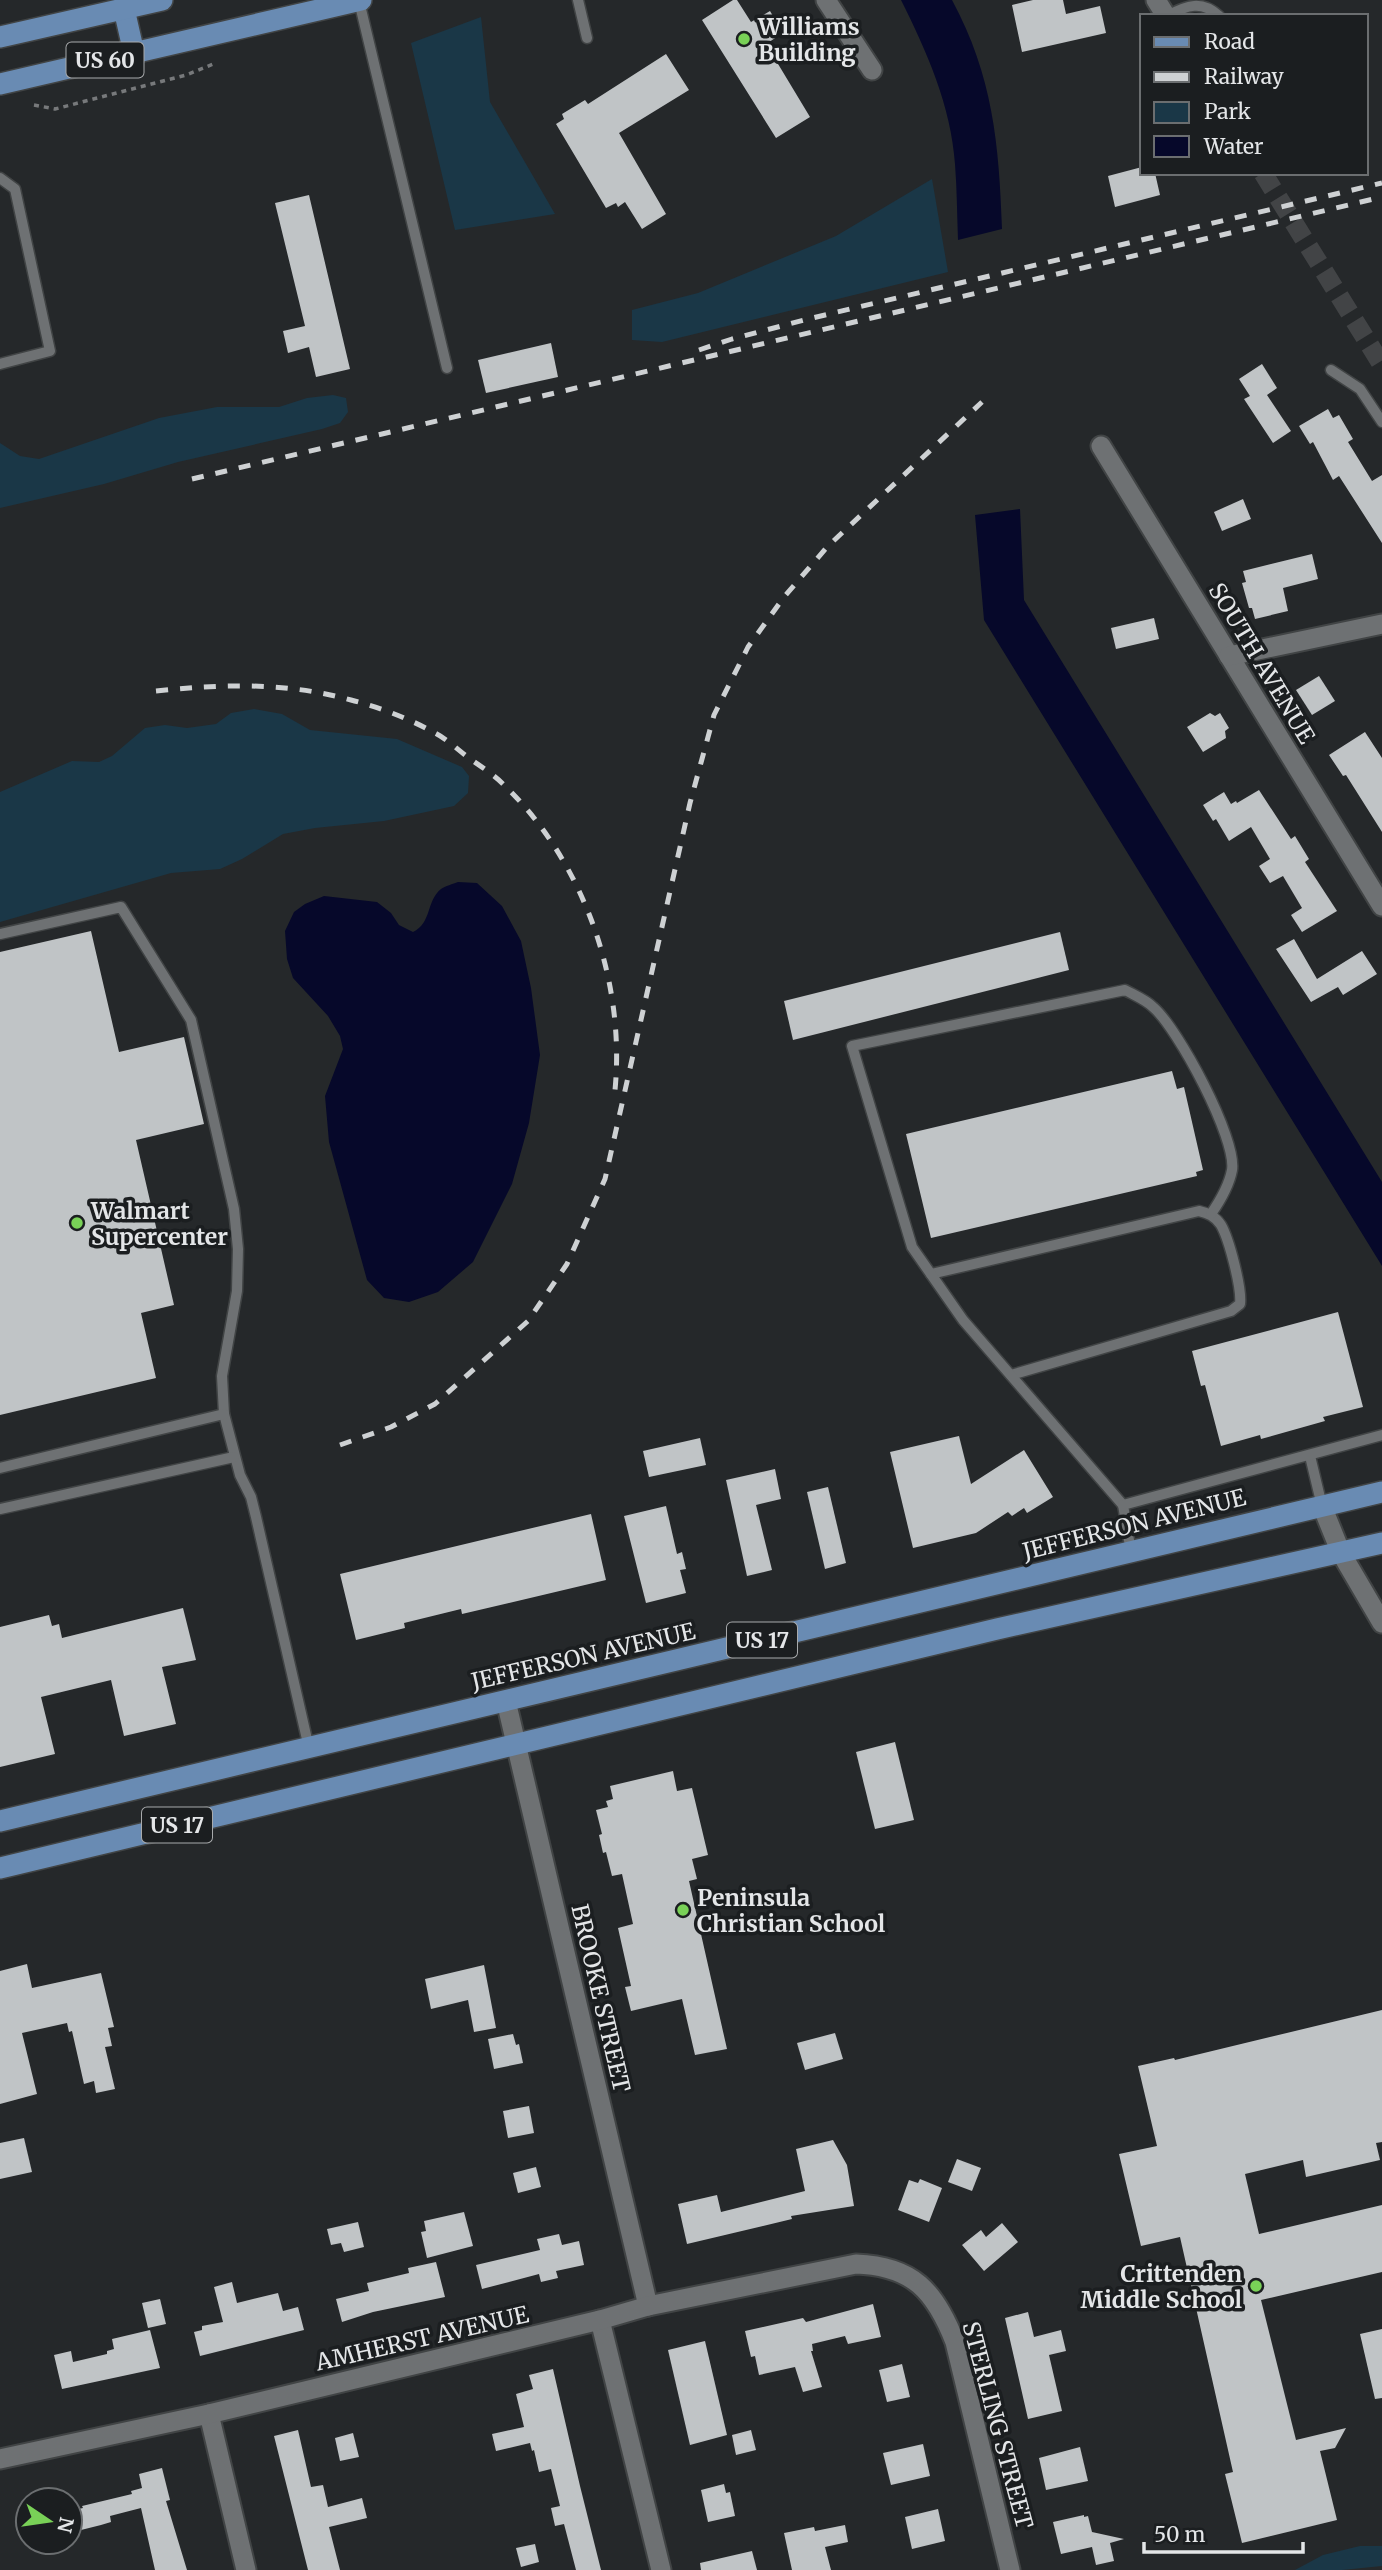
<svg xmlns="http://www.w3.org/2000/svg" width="1382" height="2570" font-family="Merriweather,serif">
  <rect width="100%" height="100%" fill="#25282a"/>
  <!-- green -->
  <g fill="#1a3747">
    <path d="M 481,17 L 490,102 L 555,214 L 455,230 L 411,43 Z"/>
    <path d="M 932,179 L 948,272 L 662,342 L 632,340 L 632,310 L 698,293 L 836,236 Z"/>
    <path d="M 333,395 L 346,398 L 348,412 L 340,423 L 322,429 L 178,462 L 104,484 L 0,508 L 0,443 L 20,456 L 39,459 L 159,418 L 217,407 L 279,407 L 307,398 Z"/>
    <path d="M 254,709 L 282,714 L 310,730 L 397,739 L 462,767 L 469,776 L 468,793 L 454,806 L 384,821 L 315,828 L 283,834 L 242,859 L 220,869 L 171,873 L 0,922 L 0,792 L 72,761 L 99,762 L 112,756 L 145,728 L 165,725 L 187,728 L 216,724 L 231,713 Z"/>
    <path d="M 1360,2546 L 1382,2546 L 1382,2566 L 1342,2570 L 1295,2570 L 1323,2555 Z"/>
  </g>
  <!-- water -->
  <g fill="#06082a">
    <path d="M 901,0 L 952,0 C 993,76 999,144 1002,229 L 958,240 C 957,215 957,189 955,164 C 951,106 927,52 901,0 Z"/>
    <path d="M 1020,509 L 1024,600 L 1382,1182 L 1382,1266 L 984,620 L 975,515 Z"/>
    <path d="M 458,882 L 477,883 L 502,906 L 521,941 L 531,988 L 540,1055 L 529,1123 L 512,1184 L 473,1262 L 438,1292 L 409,1302 L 384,1298 L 367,1280 L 329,1142 L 325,1096 L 343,1049 L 340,1036 L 328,1016 L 293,978 L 287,959 L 285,931 L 294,912 L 305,904 L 324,896 L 377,902 L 391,913 L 399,925 L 413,932 C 432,923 426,901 441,889 C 445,886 453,884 458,882 Z"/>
  </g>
  <!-- building -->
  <g fill="#c0c4c6">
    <path d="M 733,0 L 737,0 L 751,22 L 770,11 L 783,33 L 766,44 L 810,117 L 776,138 L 702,20 Z"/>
    <path d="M 1033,0 L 1063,0 L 1066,14 L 1100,6 L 1106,33 L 1022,52 L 1012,5 Z"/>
    <path d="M 666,54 L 689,90 L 619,133 L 666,214 L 642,229 L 625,202 L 618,207 L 616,203 L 606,208 L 556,124 L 564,119 L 562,114 L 585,100 L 588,104 Z"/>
    <path d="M 1142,167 L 1142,173 L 1155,173 L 1160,195 L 1115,207 L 1108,176 Z"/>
    <path d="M 309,195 L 350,369 L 316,377 L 309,347 L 288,353 L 283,331 L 305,326 L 275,203 Z"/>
    <path d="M 551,343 L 558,377 L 486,393 L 478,360 Z"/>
    <path d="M 1262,364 L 1277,388 L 1267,395 L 1291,431 L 1273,443 L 1244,399 L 1250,396 L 1239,379 Z"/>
    <path d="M 1328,409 L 1333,418 L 1339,415 L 1353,439 L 1348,442 L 1372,481 L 1382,475 L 1382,543 L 1339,476 L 1333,480 L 1313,442 L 1310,444 L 1299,426 Z"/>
    <path d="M 1243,499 L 1251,519 L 1222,531 L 1214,512 Z"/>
    <path d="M 1312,554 L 1318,579 L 1283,588 L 1288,611 L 1255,619 L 1252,608 L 1249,608 L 1242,583 L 1246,582 L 1243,571 Z"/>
    <path d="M 1154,618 L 1159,639 L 1116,649 L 1111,628 Z"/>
    <path d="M 1319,676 L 1335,701 L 1312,715 L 1296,690 Z"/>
    <path d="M 1210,713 L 1215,716 L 1220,713 L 1229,728 L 1225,731 L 1226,738 L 1203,752 L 1187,727 Z"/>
    <path d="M 1365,732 L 1382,758 L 1382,832 L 1346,775 L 1343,776 L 1329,755 Z"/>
    <path d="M 1259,790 L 1291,839 L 1295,836 L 1309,859 L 1305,862 L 1337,911 L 1302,932 L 1291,915 L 1302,908 L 1283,876 L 1270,883 L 1259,866 L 1270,859 L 1251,827 L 1229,841 L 1216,819 L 1213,821 L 1203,805 L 1224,792 L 1231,804 L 1236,801 L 1237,803 Z"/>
    <path d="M 91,931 L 119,1052 L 184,1037 L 204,1124 L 136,1140 L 174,1305 L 141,1313 L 156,1378 L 0,1415 L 0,952 Z"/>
    <path d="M 1060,932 L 1069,970 L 793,1040 L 784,1001 Z"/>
    <path d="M 1294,939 L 1317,979 L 1362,951 L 1377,974 L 1343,995 L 1338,987 L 1311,1002 L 1276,949 Z"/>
    <path d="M 1172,1071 L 1177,1089 L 1184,1087 L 1203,1170 L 1196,1172 L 1197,1176 L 931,1238 L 906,1134 Z"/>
    <path d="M 1338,1312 L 1363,1407 L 1323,1417 L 1325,1421 L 1261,1439 L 1260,1435 L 1221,1446 L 1205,1385 L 1201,1386 L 1192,1351 Z"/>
    <path d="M 959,1436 L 971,1484 L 1024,1450 L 1053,1497 L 1027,1513 L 1024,1508 L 1012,1516 L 1008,1512 L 976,1533 L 913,1548 L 890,1452 Z"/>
    <path d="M 700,1438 L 706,1465 L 649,1477 L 643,1451 Z"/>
    <path d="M 775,1469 L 781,1499 L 756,1505 L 772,1570 L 747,1576 L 726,1480 Z"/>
    <path d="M 828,1487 L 846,1563 L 825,1569 L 807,1492 Z"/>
    <path d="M 666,1506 L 677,1554 L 682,1552 L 686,1569 L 680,1570 L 686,1593 L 646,1603 L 624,1516 Z"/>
    <path d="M 591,1514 L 606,1580 L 462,1614 L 461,1609 L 404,1623 L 405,1628 L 356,1640 L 340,1574 Z"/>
    <path d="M 183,1608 L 196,1660 L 162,1667 L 176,1724 L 124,1736 L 111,1680 L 41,1697 L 55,1754 L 0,1767 L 0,1627 L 49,1615 L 52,1626 L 59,1624 L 62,1638 Z"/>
    <path d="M 895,1742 L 914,1820 L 875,1829 L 856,1752 Z"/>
    <path d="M 673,1771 L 677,1791 L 692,1788 L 708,1855 L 692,1859 L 697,1879 L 689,1881 L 727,2049 L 695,2055 L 682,1999 L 631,2011 L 625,1987 L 631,1986 L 618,1928 L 633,1924 L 622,1874 L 612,1876 L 606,1852 L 603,1853 L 599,1835 L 602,1834 L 596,1810 L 608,1807 L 606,1801 L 613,1799 L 610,1786 Z"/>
    <path d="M 27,1964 L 32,1988 L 101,1973 L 114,2027 L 108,2028 L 112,2046 L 105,2047 L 115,2089 L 96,2093 L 94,2081 L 84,2084 L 72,2031 L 69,2032 L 67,2023 L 22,2033 L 37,2094 L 0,2104 L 0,1971 Z"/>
    <path d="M 484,1965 L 496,2028 L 474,2032 L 468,2000 L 431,2009 L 425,1979 Z"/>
    <path d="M 1382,2010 L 1382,2142 L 1376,2143 L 1380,2160 L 1306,2177 L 1303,2160 L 1245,2174 L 1259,2234 L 1382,2205 L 1382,2272 L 1261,2300 L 1296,2440 L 1346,2428 L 1335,2448 L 1320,2451 L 1337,2520 L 1242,2543 L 1225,2474 L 1233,2472 L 1180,2237 L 1141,2246 L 1119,2154 L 1157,2146 L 1138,2066 L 1174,2058 L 1175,2060 Z"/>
    <path d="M 835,2033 L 843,2059 L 805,2070 L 797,2043 Z"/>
    <path d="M 513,2034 L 516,2045 L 519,2044 L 523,2063 L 494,2069 L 488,2039 Z"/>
    <path d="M 529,2106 L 534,2133 L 508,2138 L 503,2111 Z"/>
    <path d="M 24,2138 L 32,2172 L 0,2179 L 0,2143 Z"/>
    <path d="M 833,2140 L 847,2165 L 854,2206 L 791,2216 L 792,2219 L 687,2244 L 678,2204 L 717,2195 L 721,2212 L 805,2191 L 796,2149 Z"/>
    <path d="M 957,2159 L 981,2168 L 972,2191 L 948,2182 Z"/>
    <path d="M 536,2167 L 541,2187 L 518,2193 L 513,2173 Z"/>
    <path d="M 920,2179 L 942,2188 L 929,2222 L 898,2210 L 909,2180 L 918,2183 Z"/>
    <path d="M 464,2212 L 473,2246 L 427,2258 L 421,2232 L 426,2231 L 424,2221 Z"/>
    <path d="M 358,2222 L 364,2247 L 344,2252 L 341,2243 L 331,2245 L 327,2229 Z"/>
    <path d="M 1002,2223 L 1018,2242 L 984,2271 L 962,2245 L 981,2230 L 986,2237 Z"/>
    <path d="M 559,2234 L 562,2245 L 579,2241 L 584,2265 L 556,2271 L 558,2278 L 541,2282 L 539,2274 L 482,2289 L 476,2265 L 540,2250 L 537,2239 Z"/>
    <path d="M 436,2262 L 445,2297 L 373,2312 L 342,2322 L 336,2299 L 369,2291 L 367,2283 L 409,2273 L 408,2268 Z"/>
    <path d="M 232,2282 L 237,2303 L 278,2293 L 283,2311 L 298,2307 L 304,2330 L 200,2356 L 194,2332 L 202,2330 L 202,2326 L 223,2322 L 214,2287 Z"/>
    <path d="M 160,2299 L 166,2324 L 148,2328 L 142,2303 Z"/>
    <path d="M 873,2304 L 881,2337 L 848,2344 L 845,2336 L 812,2344 L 813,2351 L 811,2351 L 822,2387 L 803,2392 L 795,2367 L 759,2375 L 755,2356 L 751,2357 L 745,2331 L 803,2318 L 806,2322 Z"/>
    <path d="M 1028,2312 L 1034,2337 L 1061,2330 L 1066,2351 L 1049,2355 L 1062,2411 L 1028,2419 L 1005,2318 Z"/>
    <path d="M 1382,2329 L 1382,2398 L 1375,2399 L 1360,2334 Z"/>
    <path d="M 150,2330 L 160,2368 L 62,2389 L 54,2355 L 71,2351 L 73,2362 L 107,2354 L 107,2351 L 114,2349 L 112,2339 Z"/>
    <path d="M 705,2341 L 727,2435 L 690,2445 L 668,2350 Z"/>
    <path d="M 902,2364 L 910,2397 L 887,2402 L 879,2370 Z"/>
    <path d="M 553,2369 L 580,2486 L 601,2570 L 576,2570 L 564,2524 L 555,2526 L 551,2508 L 560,2506 L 551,2469 L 539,2472 L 534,2450 L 532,2451 L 530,2443 L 496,2451 L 492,2434 L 524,2427 L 516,2394 L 533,2389 L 529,2375 Z"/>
    <path d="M 298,2430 L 311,2487 L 323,2485 L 328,2507 L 362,2498 L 367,2518 L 329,2527 L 340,2570 L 308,2570 L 274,2436 Z"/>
    <path d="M 751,2430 L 756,2450 L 736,2455 L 732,2435 Z"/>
    <path d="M 353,2433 L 359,2457 L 340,2461 L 335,2438 Z"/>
    <path d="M 923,2444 L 930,2476 L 891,2485 L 883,2453 Z"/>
    <path d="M 1080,2447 L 1088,2481 L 1046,2490 L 1039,2458 Z"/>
    <path d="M 162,2468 L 170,2500 L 166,2501 L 187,2570 L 155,2570 L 141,2508 L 110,2516 L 111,2522 L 101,2525 L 73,2532 L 70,2511 L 83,2508 L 82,2506 L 132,2494 L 131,2491 L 142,2488 L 139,2474 Z"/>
    <path d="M 724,2484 L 726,2493 L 730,2492 L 735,2516 L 708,2522 L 701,2490 Z"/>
    <path d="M 938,2509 L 945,2541 L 912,2549 L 905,2517 Z"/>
    <path d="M 1084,2515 L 1084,2517 L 1088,2516 L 1092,2532 L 1124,2539 L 1110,2543 L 1114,2561 L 1096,2565 L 1092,2547 L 1061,2554 L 1053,2522 Z"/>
    <path d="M 845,2525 L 848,2542 L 825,2547 L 831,2570 L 792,2570 L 784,2533 L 814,2527 L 815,2531 Z"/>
    <path d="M 535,2544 L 539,2562 L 521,2567 L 516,2548 Z"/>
    <path d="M 752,2551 L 757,2570 L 701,2570 L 700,2563 Z"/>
  </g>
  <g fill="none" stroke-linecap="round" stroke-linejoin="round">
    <!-- minor-tunnel -->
    <path stroke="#424446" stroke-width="19" stroke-dasharray="19 10" stroke-linecap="butt" d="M 1263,173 L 1382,365"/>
    <!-- service casing -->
    <g stroke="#414445" stroke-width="13">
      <g id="service">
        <path d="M 578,0 L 587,38"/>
        <path d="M 359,1 L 447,368"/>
        <path d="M 1167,16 C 1187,5 1202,0 1219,16"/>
        <path d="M 0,178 L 15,189 L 50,351 L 0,364"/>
        <path d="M 1331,370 L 1360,389 L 1382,422"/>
        <path d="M 0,934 L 121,907 L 191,1020 L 234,1209 L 238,1249 L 237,1291 L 222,1376 L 224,1414 L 240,1475 L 251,1497 L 256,1517 L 309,1748"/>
        <path d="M 931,1274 L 1199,1211 C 1208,1213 1215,1216 1221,1225 C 1229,1239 1242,1288 1240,1304 L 1231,1311 L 1011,1375"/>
        <path d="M 1310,1456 L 1322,1506"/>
        <path d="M 0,1468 L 224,1414"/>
        <path d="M 1123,1505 L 963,1320 L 912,1247 L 852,1046 L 1125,990 C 1134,995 1146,1000 1153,1007 C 1178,1028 1237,1139 1232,1170 C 1229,1186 1220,1201 1211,1214"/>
        <path d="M 0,1509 L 234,1457"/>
        <path d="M 1131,1552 L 1123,1505 L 1382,1435"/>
      </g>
    </g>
    <!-- minor casing -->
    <g stroke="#414445" stroke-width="23">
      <g id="minor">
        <path d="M 826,0 L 872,70"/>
        <path d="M 1156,0 L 1166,16"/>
        <path d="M 1101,446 L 1382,906"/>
        <path d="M 1229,656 L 1382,624"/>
        <path d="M 1322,1506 L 1341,1553 L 1382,1623"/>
        <path d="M 506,1701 L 648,2306"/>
        <path d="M 600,2320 L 661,2570"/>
        <path d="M 209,2414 L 246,2570"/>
        <path d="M 0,2459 L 209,2414 L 600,2320 L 648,2306 L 856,2264 C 913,2266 935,2291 955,2342 L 1010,2570"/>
      </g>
    </g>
    <!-- primary casing -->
    <g stroke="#414445" stroke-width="24">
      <g id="primary">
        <path d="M 124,9 L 134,53"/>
        <path d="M 0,37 L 162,0"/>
        <path d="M 0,84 L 361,0"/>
        <path d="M 0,1821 L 1382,1492"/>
        <path d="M 0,1868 L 997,1629 L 1382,1543"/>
      </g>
    </g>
    <!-- path -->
    <path stroke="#77797b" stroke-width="3.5" stroke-dasharray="5 5" stroke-linecap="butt" d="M 34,105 L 55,109 L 186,75 L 216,63"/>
    <!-- service -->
    <use href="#service" stroke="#6e7173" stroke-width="10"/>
    <!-- minor -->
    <use href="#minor" stroke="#6e7173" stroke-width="19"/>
    <!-- primary -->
    <use href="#primary" stroke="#698bb3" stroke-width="21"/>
    <!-- rail -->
    <g stroke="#ced1d3" stroke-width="5" stroke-dasharray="12 12" stroke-linecap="butt">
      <path d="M 699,350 L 732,339 L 808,319 L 1382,183"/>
      <path d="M 192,479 L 1382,197"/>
      <path d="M 156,691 C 223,684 286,682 351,700 C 379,707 410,719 435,733 C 447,739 458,750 469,758 C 480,766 493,774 503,784 C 585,862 628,987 614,1099"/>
      <path d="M 340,1445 L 391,1427 L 435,1404 L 528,1321 L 567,1264 L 605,1179 L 690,803 L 714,715 L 748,647 L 784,597 L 828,546 L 982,402"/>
    </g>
  </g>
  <!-- markers -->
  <g fill="#79d157" stroke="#1b1e20" stroke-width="2.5">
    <circle cx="744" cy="39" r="7"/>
    <circle cx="77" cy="1223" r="7"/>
    <circle cx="683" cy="1910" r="7"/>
    <circle cx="1256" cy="2286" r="7"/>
  </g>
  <g text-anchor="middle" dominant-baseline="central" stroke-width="7" stroke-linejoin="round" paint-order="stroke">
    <!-- shield labels -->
    <g fill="#1b1e20" stroke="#a8aaac" stroke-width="2">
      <rect x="66.5" y="42.5" width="77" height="35" rx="5"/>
      <rect x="727" y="1622.5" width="70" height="35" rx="5"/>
      <rect x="142" y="1807.5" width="70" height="35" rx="5"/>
    </g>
    <g font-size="21" font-weight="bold" fill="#e4e6e8">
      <text x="105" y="60">US 60</text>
      <text x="762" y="1640">US 17</text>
      <text x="177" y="1825">US 17</text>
    </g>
    <!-- poi labels -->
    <g font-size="23" font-weight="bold" fill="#e4e6e8" stroke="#1b1e20" text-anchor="start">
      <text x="758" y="26">Williams<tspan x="758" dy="26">Building</tspan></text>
      <text x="91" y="1210">Walmart<tspan x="91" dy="26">Supercenter</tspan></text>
      <text x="697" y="1897">Peninsula<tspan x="697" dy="26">Christian School</tspan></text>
      <text x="1242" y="2273" text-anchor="end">Crittenden<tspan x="1242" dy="26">Middle School</tspan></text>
    </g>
    <!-- street labels -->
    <g font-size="23" fill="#e4e6e8" stroke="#1b1e20">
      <text transform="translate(1262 663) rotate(59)">SOUTH AVENUE</text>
      <text transform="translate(1134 1524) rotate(-14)">JEFFERSON AVENUE</text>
      <text transform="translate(583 1656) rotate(-13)">JEFFERSON AVENUE</text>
      <text transform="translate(601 1998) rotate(77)">BROOKE STREET</text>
      <text transform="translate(422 2338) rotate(-13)">AMHERST AVENUE</text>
      <text transform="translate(998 2425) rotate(75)">STERLING STREET</text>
    </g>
  </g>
  <!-- legend -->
  <rect x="1140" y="14" width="228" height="161" fill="#1b1e20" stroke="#6b6e70" stroke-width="2"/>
  <rect x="1154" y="37" width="35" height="10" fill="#698bb3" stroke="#6b6e70" stroke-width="2"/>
  <text x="1204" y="49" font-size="21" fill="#e4e6e8">Road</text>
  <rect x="1154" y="72" width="35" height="10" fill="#ced1d3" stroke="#6b6e70" stroke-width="2"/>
  <text x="1204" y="84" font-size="21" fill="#e4e6e8">Railway</text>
  <rect x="1154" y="102" width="35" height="21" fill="#1a3747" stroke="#6b6e70" stroke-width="2"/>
  <text x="1204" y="119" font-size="21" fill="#e4e6e8">Park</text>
  <rect x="1154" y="136" width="35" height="21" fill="#06082a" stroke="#6b6e70" stroke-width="2"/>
  <text x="1204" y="154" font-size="21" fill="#e4e6e8">Water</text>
  <!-- north arrow -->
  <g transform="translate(49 2521) rotate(103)"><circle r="33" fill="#1b1e20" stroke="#6b6e70" stroke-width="2"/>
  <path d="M0-5L12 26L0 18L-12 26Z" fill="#79d157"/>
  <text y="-10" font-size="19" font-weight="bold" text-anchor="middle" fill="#e4e6e8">N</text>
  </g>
  <!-- scale -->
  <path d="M1144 2542v10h159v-10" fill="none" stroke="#e4e6e8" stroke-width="3.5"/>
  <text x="1154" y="2542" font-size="21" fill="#e4e6e8" stroke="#1b1e20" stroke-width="5" paint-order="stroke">50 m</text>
</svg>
